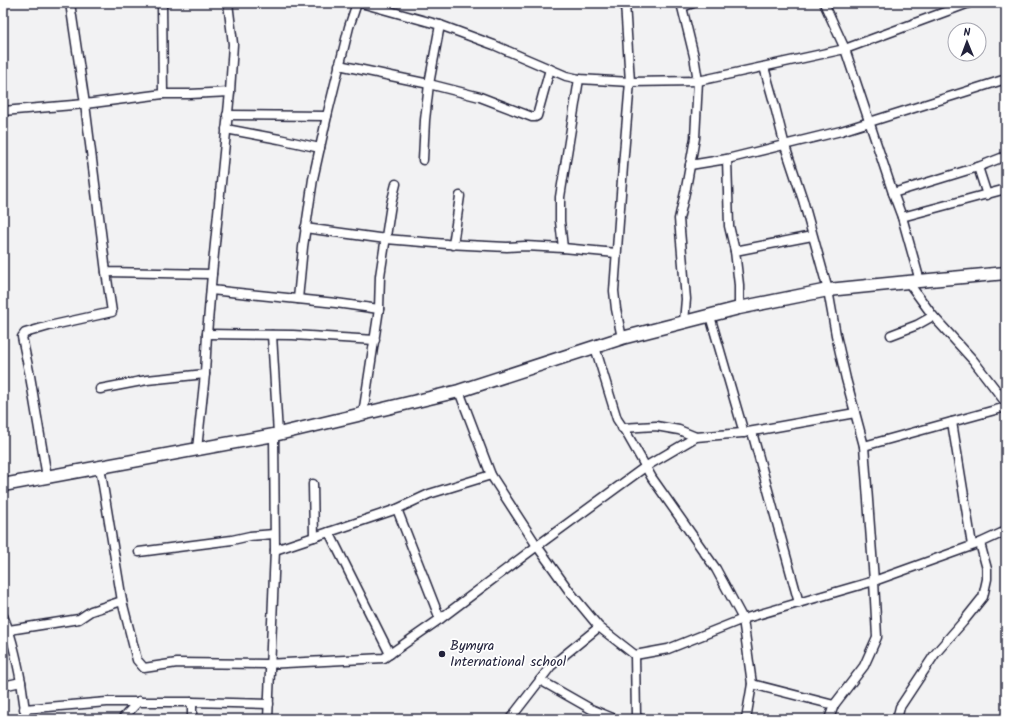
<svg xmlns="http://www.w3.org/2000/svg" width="1009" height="722" font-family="Kalam,sans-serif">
  <rect width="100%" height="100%" fill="#f2f2f3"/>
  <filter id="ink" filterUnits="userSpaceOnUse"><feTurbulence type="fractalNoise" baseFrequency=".025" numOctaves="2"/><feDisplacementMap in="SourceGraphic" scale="8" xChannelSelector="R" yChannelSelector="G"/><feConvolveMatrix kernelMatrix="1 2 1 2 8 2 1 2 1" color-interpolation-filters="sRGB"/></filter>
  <g filter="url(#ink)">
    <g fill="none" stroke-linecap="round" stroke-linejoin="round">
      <!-- street casing -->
      <g stroke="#22223b" stroke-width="11">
        <g id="street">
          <path d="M 70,3 L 85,104 L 106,272 L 212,274"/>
          <path d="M 162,3 L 163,94"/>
          <path d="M 361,3 L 440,25 L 494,45 L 566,76 L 579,79 L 630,82 L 698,81 L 845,49 L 969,3"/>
          <path d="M 681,3 L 694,56 L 698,81 L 695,138 L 686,188 L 679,219 L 686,299 L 684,322"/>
          <path d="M 824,3 L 845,49 L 893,193 L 902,217 L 920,281"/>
          <path d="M 682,7 L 693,3"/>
          <path d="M 339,65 L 429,84 L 480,97 L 532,117 L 535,117 L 537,116 L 550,69"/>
          <path d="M 764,67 L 773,99 L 785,146 L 803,200 L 828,290 L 836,335 L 846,379 L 864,446 L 874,581 L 877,637 L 864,666 L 834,705 L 829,719"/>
          <path d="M 3,111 L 85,104 L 163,94 L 190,94 L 230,92"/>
          <path d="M 227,115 L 327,116 L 349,27 L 357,3"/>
          <path d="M 226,129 L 279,139 L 320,148"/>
          <path d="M 727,159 L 729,226 L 735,251"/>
          <path d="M 423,160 L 425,120 L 429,84 L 440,25"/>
          <path d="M 690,165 L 727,159 L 841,131 L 1006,79"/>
          <path d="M 978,167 L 987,195"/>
          <path d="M 893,193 L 978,167 L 1006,156"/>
          <path d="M 902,217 L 1006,189"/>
          <path d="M 305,228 L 386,239 L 447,244 L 507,247 L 525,246 L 563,248 L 616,253"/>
          <path d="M 453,245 L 460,196"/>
          <path d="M 563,248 L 560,221 L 560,197 L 579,79"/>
          <path d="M 908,282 L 933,316 L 973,360 L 1006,403"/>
          <path d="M 211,290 L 336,303 L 379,309"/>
          <path d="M 298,299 L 303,247 L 313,179 L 327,116"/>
          <path d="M 739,308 L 739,285 L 735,251 L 812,236"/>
          <path d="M 710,316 L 744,433"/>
          <path d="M 207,334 L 293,335 L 375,340"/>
          <path d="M 272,335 L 278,434"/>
          <path d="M 891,335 L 917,325 L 933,316"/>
          <path d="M 622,338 L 616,309 L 614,291 L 623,166 L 630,82 L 625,3"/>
          <path d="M 595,347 L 617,419 L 627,434 L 652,478 L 716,569 L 743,619 L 752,684 L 746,719"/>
          <path d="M 100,389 L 147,380 L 205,374"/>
          <path d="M 459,391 L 491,475 L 537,546 L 570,592 L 599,627 L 635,655 L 668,649 L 743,619 L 874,581 L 980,543 L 1006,531"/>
          <path d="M 363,414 L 379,309 L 380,276 L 391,204 L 396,184"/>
          <path d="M 952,422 L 972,545"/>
          <path d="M 622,428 L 656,426 L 679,430 L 696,437"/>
          <path d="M 752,432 L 799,603"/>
          <path d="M 864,446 L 1006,407"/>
          <path d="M 197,449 L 205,374 L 207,334 L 212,274 L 230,92 L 233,44 L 228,3"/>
          <path d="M 100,467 L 122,601 L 137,660 L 144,668 L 177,663 L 266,664 L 384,658 L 440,619 L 537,546 L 645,467 L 696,437 L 742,433 L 855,413"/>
          <path d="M 47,477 L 30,376 L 22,337 L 25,333 L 49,326 L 112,312 L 106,272"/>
          <path d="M 313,484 L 314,537"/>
          <path d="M 397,509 L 440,619"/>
          <path d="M 329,532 L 390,654"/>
          <path d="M 275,550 L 329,532 L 397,509 L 429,494 L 491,475"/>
          <path d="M 139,552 L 232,540 L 250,536 L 274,534"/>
          <path d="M 3,616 C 12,636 17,660 21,682 C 23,694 24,707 27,719"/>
          <path d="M 9,630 L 79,619 L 91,611 L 122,601"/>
          <path d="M 635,655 L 636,717 L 641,719"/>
          <path d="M 540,680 L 591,709 L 615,719"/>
          <path d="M 752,684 L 834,705"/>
          <path d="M 3,686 L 21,682"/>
          <path d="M 24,709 L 107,702 L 192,702 L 269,704"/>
          <path d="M 122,719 L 139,701"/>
          <path d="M 192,719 L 192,702"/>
          <path d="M 268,719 L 275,550 L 274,435"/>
          <path d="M 510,719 L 551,666 L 599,627"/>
          <path d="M 897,719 L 900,707 L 935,654 L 963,622 L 983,597 L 987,579 L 987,569 L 980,543"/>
        </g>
      </g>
      <!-- secondary casing -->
      <g stroke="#22223b" stroke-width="15">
        <path id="secondary" d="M 3,485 L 274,435 L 459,391 L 622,338 L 739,308 L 828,290 L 908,282 L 1006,273"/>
      </g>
      <!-- street -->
      <use href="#street" stroke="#fff" stroke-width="8"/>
      <!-- secondary -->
      <use href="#secondary" stroke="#fff" stroke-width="12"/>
    </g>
  </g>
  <!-- markers -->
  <circle fill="#22223b" stroke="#fff" stroke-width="1.5" cx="442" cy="654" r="4"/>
  <g text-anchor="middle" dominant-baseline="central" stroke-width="3.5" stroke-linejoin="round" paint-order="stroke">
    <!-- poi labels -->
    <g font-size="14" fill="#22223b" stroke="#fff" text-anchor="start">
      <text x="450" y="646">Bymyra<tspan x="450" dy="16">International school</tspan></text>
    </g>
  </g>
  <!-- margin -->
  <rect width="1009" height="722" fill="none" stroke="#fff" stroke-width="16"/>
  <rect x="8" y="8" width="993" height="706" fill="none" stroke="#22223b" stroke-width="1.5" filter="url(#ink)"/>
  <!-- north arrow -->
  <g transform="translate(967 42) rotate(359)"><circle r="19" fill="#ffffff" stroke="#a7a7b1"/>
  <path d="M0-3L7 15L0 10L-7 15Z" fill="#22223b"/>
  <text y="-6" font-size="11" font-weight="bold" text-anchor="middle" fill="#22223b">N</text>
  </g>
</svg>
